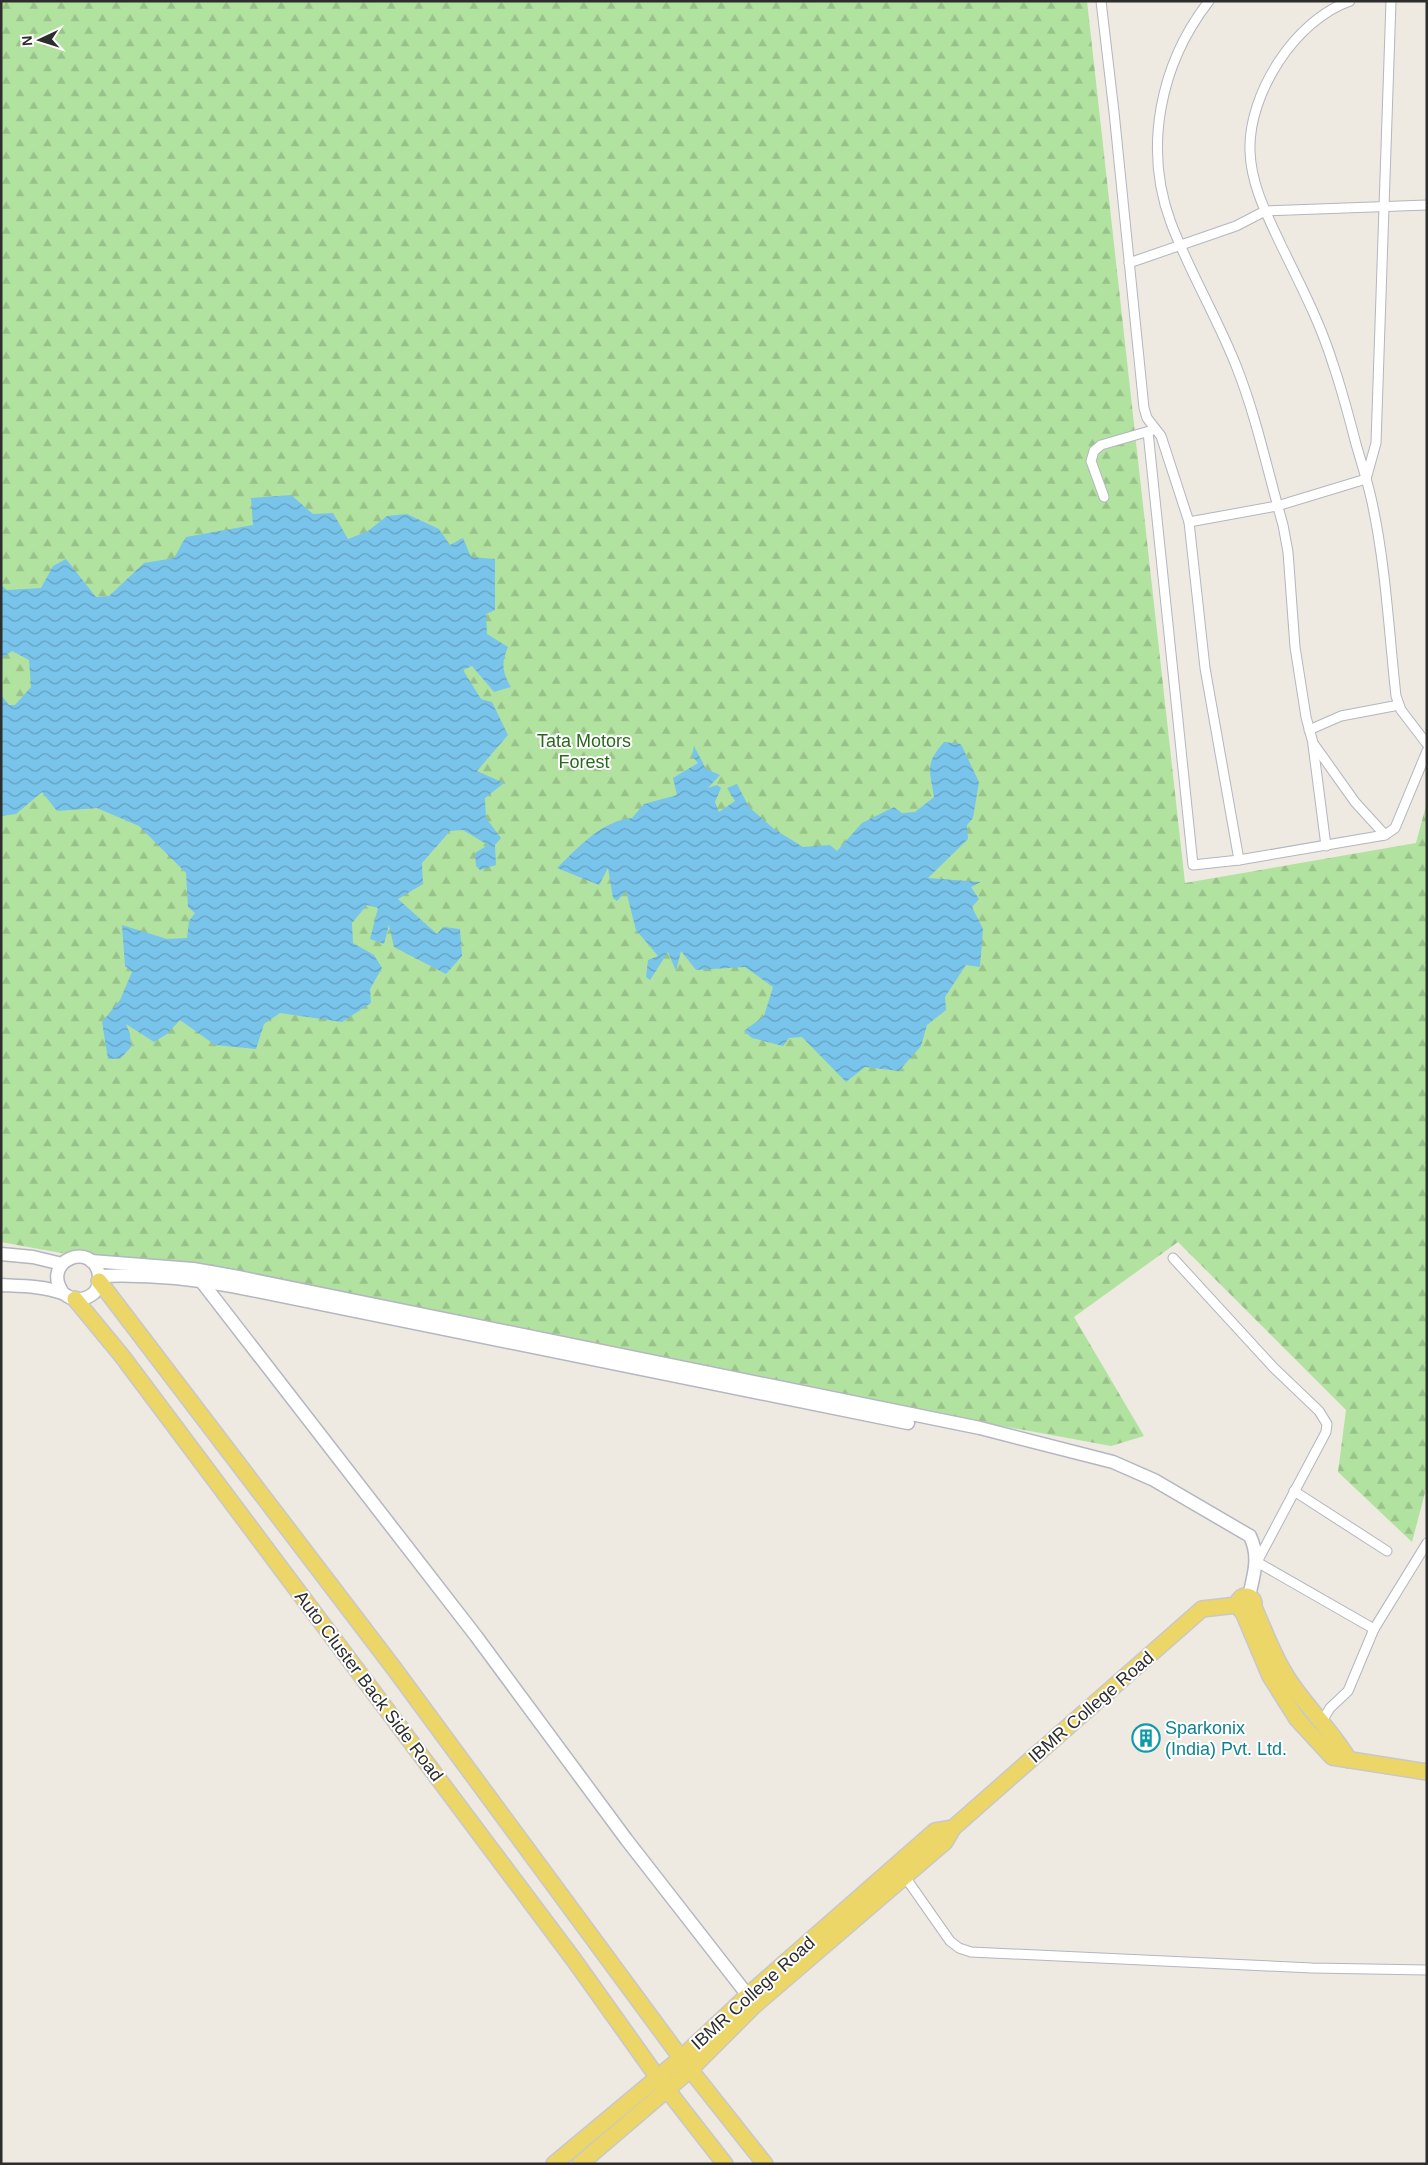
<svg xmlns="http://www.w3.org/2000/svg" width="1428" height="2165" font-family="Helvetica,sans-serif">
  <defs>
    <pattern id="forest-firs" width="22" height="20" patternUnits="userSpaceOnUse" patternTransform="scale(1.25)"><rect width="22" height="20" fill="#b2e2a0"/><path d="M5 1l3.5 6h-7zM16 11l3.5 6h-7z" fill="#99c28a"/></pattern>
    <pattern id="water-waves" width="16" height="10" patternUnits="userSpaceOnUse" patternTransform="scale(1.25)"><rect width="16" height="10" fill="#79c4eb"/><path d="M0 5q4-4 8 0t8 0" fill="none" stroke="#64a0bf"/></pattern>
  </defs>
  <rect width="100%" height="100%" fill="#eee9e1"/>
  <!-- forest -->
  <path fill="url(#forest-firs)" d="M 1,1 L 1087,1 L 1185,883 L 1416,843 L 1427,802 L 1427,1485 L 1412,1542 L 1338,1472 L 1346,1410 L 1178,1242 L 1074,1317 L 1144,1436 L 1111,1446 L 1,1242 Z"/>
  <!-- water -->
  <g fill="url(#water-waves)">
    <path d="M 291,495 L 313,514 L 333,513 L 348,539 L 368,531 L 387,516 L 407,514 L 439,529 L 450,545 L 463,538 L 471,557 L 495,559 L 495,610 L 486,614 L 487,634 L 508,647 C 501,663 502,672 511,687 L 494,692 L 472,666 L 463,670 L 481,699 L 492,702 L 508,735 L 477,771 L 504,783 L 485,798 L 486,818 L 501,838 L 495,845 L 496,865 L 480,870 L 476,866 L 475,853 L 488,845 L 463,830 L 450,831 L 422,863 L 423,884 L 398,899 L 437,934 L 443,927 L 460,929 L 462,956 L 446,974 L 394,947 L 389,925 L 384,944 L 370,939 L 378,908 L 367,905 L 352,923 L 353,943 L 374,955 L 382,968 L 370,989 L 371,1003 L 342,1022 L 280,1013 L 264,1024 L 256,1049 L 215,1045 L 180,1020 L 167,1034 L 154,1042 L 126,1024 L 130,1034 L 131,1047 L 121,1058 L 108,1059 L 102,1022 L 120,1000 L 132,972 L 125,966 L 122,925 L 167,939 L 187,938 L 189,921 L 195,913 L 188,907 L 186,873 L 139,826 L 97,808 L 57,811 L 42,792 L 16,814 L 1,816 L 1,695 L 9,705 L 15,705 L 31,687 L 29,660 L 12,651 L 1,659 L 1,585 L 7,590 L 41,588 L 53,566 L 66,559 L 96,597 L 109,596 L 144,563 L 174,558 L 186,537 L 253,525 L 251,498 Z"/>
    <path d="M 944,742 L 961,744 L 979,782 L 973,818 L 967,825 L 968,839 L 928,878 L 981,882 L 971,887 L 979,899 L 972,907 L 983,929 L 980,967 L 966,965 L 945,997 L 946,1010 L 927,1025 L 921,1046 L 899,1071 L 865,1067 L 846,1082 L 802,1037 L 789,1038 L 783,1046 L 752,1038 L 744,1031 L 764,1016 L 773,987 L 745,967 L 696,970 L 681,951 L 676,971 L 668,952 L 650,980 L 646,977 L 648,960 L 658,956 L 636,930 L 626,891 L 617,901 L 613,898 L 608,868 L 599,885 L 557,868 C 579,847 601,821 632,818 L 644,804 L 677,795 L 673,778 L 698,763 L 692,756 L 694,746 L 706,769 L 720,775 L 708,788 L 717,785 L 721,788 L 715,802 L 719,812 L 735,801 L 727,788 L 737,784 L 749,807 L 774,829 L 803,847 L 830,845 L 837,851 L 862,823 L 894,807 L 902,813 L 915,812 L 934,797 C 930,770 924,765 944,742 Z"/>
  </g>
  <g fill="none" stroke-linecap="round" stroke-linejoin="round">
    <!-- street casing -->
    <g stroke="#b4b6c0" stroke-width="11">
      <g id="street">
        <path d="M 1101,1 L 1114,112 L 1144,408 L 1147,418 L 1161,436 L 1189,522 L 1205,668 L 1239,860"/>
        <path d="M 1209,1 C 1160,64 1143,148 1171,223 C 1190,273 1218,319 1237,368 C 1257,419 1268,473 1283,525 L 1288,552 L 1295,647 L 1306,717 L 1313,743 L 1355,802 L 1385,835"/>
        <path d="M 1350,1 C 1295,20 1248,94 1250,151 C 1251,185 1267,215 1281,245 C 1300,284 1320,322 1333,364 C 1342,390 1349,417 1356,444 C 1362,465 1369,486 1373,507 C 1386,569 1389,633 1396,696 L 1401,710 L 1427,744"/>
        <path d="M 1129,263 L 1236,226 L 1265,211 L 1427,205"/>
        <path d="M 1148,432 L 1193,865 L 1239,860 L 1385,835 L 1395,828 L 1427,751"/>
        <path d="M 1104,497 L 1091,461 L 1094,451 L 1101,445 L 1153,430"/>
        <path d="M 1189,522 L 1277,506 L 1366,479 L 1376,443 L 1391,1"/>
        <path d="M 1309,730 L 1341,716 L 1399,705"/>
        <path d="M 1313,745 L 1326,846"/>
        <path d="M 1173,1258 L 1274,1368 L 1319,1411 L 1327,1424 L 1326,1432 L 1257,1562 L 1374,1629"/>
        <path d="M 1294,1491 L 1387,1551"/>
        <path d="M 1321,1723 L 1330,1708 L 1348,1691 L 1374,1629 L 1427,1543"/>
        <path d="M 903,1874 L 950,1941 L 959,1948 L 971,1952 L 1312,1968 L 1427,1970"/>
      </g>
    </g>
    <!-- secondary casing -->
    <g stroke="#b4b6c0" stroke-width="15">
      <g id="secondary">
        <path d="M 1,1254 L 33,1257 L 62,1264"/>
        <path d="M 91,1261 L 193,1269 L 233,1276 L 980,1428 L 1113,1462 L 1154,1480 L 1250,1536 C 1260,1557 1254,1574 1249,1596"/>
        <path d="M 99,1276 C 144,1274 188,1278 232,1286 L 908,1423"/>
        <path d="M 198,1277 L 476,1636 L 626,1839 L 753,2002"/>
        <path d="M 1,1285 C 21,1286 44,1286 62,1293 C 67,1295 70,1299 76,1299 C 83,1300 89,1297 94,1293 C 98,1288 100,1281 99,1275 C 93,1240 40,1260 63,1293"/>
      </g>
    </g>
    <!-- primary casing -->
    <g stroke="#c8c8c8" stroke-width="18">
      <g id="primary">
        <path d="M 99,1281 L 393,1667 L 681,2058 L 765,2164"/>
        <path d="M 75,1299 L 122,1356 L 574,1960 L 658,2078 L 725,2164"/>
        <circle cx="1246" cy="1604" r="8"/>
        <path d="M 1254,1607 C 1265,1632 1275,1660 1291,1683 C 1309,1710 1333,1732 1349,1760"/>
        <path d="M 1243,1612 L 1270,1676 L 1297,1719 L 1332,1757 L 1427,1772"/>
        <path d="M 554,2164 L 681,2058 L 747,1996 L 935,1831 L 953,1828"/>
        <path d="M 580,2164 L 690,2070 L 755,2005 L 945,1842 L 953,1828 L 1202,1609 L 1237,1605"/>
      </g>
    </g>
    <!-- street -->
    <use href="#street" stroke="#fff" stroke-width="9"/>
    <!-- secondary -->
    <use href="#secondary" stroke="#fff" stroke-width="12"/>
    <!-- primary -->
    <use href="#primary" stroke="#ecd668" stroke-width="15"/>
  </g>
  <!-- icons -->
  <defs>
    <g id="building-ring" transform="scale(1.4375)"><circle r="9.5" fill="#fff" stroke="#0f9aa8" stroke-width="1.5"/><path d="M-4-6H4V6H1V3H-1V6H-4ZM-2.5-4.3h1.7v1.8h-1.7ZM.8-4.3h1.7v1.8H.8ZM-2.5-1h1.7V.8h-1.7ZM.8-1h1.7V.8H.8Z" fill="#0f9aa8"/></g>
  </defs>
  <g fill-rule="evenodd">
    <use href="#building-ring" x="1146" y="1738"/>
  </g>
  <g text-anchor="middle" dominant-baseline="central" stroke-width="4" stroke-linejoin="round" paint-order="stroke">
    <!-- park labels -->
    <g font-size="18" fill="#29691e" stroke="#fff">
      <text x="584" y="741">Tata Motors<tspan x="584" dy="21">Forest</tspan></text>
    </g>
    <!-- street labels -->
    <g font-size="18" fill="#2d2d2d" stroke="#fff">
      <text transform="translate(369 1686) rotate(53)">Auto Cluster Back Side Road</text>
      <text transform="translate(1091 1707) rotate(-41)">IBMR College Road</text>
      <text transform="translate(753 1993) rotate(-42)">IBMR College Road</text>
    </g>
    <!-- culture labels -->
    <g font-size="18" fill="#0d838f" stroke="#fff" text-anchor="start">
      <text x="1165" y="1728">Sparkonix<tspan x="1165" dy="21">(India) Pvt. Ltd.</tspan></text>
    </g>
  </g>
  <!-- border -->
  <rect width="1428" height="2165" fill="none" stroke="#2d2d2d" stroke-width="5"/>
  <!-- north arrow -->
  <g transform="translate(40 40) rotate(266)" stroke="#ffffff" stroke-width="4" paint-order="stroke">
  <path d="M0-4L9 19L0 12L-9 19Z" fill="#2d2d2d"/>
  <text y="-8" font-size="14" font-weight="bold" text-anchor="middle" fill="#2d2d2d">N</text>
  </g>
</svg>
